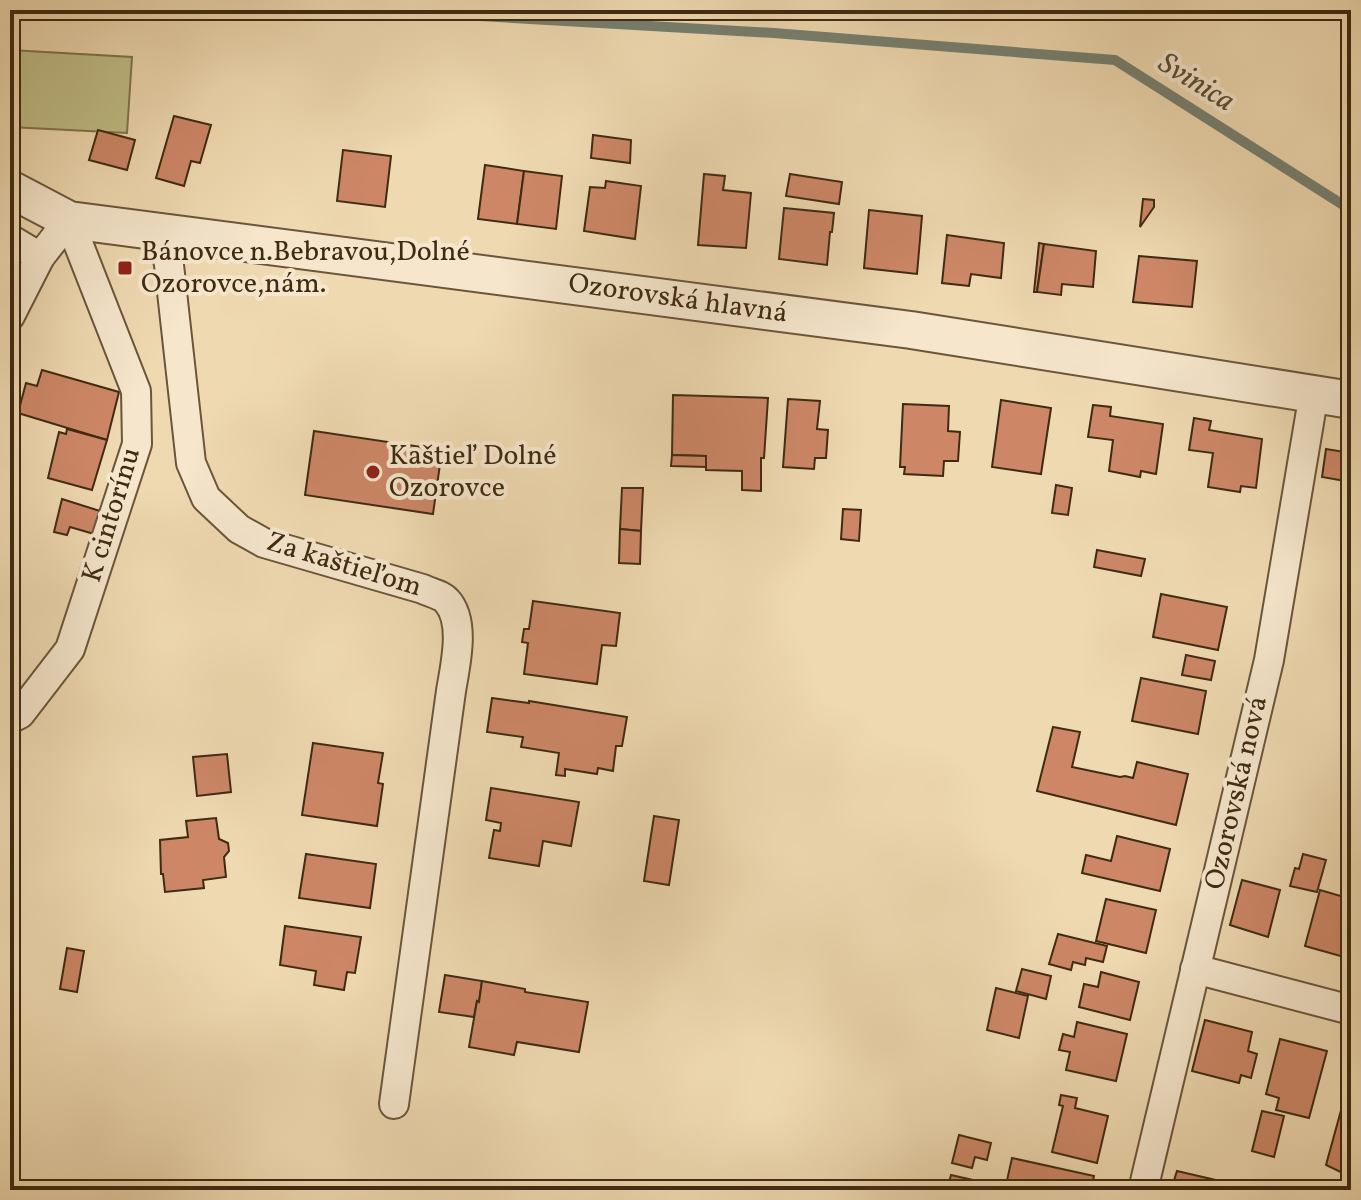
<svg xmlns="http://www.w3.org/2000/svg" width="1361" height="1200" font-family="Vollkorn,serif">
  <rect width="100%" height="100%" fill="#efd9b1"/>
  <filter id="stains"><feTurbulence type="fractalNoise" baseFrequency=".0025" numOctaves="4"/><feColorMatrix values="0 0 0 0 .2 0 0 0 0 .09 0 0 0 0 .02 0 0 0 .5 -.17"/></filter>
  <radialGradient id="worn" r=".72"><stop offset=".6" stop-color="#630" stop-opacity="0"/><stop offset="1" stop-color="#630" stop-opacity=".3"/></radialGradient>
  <!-- pitch -->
  <path fill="#c0bd87" stroke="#80744c" stroke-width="2" d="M 10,50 L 132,57 L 127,133 L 10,127 Z"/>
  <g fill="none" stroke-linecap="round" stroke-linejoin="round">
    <!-- stream -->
    <path stroke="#768071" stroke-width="10" d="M 375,10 L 774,33 L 1115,60 L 1351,210"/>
  </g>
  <!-- building -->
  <g fill="#cd8767" stroke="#3f2b12" stroke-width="2">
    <path d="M 174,116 L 211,125 L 200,163 L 191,161 L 184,186 L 156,178 Z"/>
    <path d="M 98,130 L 135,140 L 127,170 L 89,160 Z"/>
    <path d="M 593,135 L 631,140 L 630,163 L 591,158 Z"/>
    <path d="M 343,150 L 391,156 L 385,207 L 337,201 Z"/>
    <path d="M 485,165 L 524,171 L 517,224 L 478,219 Z"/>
    <path d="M 524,171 L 562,176 L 556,229 L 517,224 Z"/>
    <path d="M 704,174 L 725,176 L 723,190 L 751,193 L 746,248 L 698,245 Z"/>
    <path d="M 790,174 L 842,182 L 839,204 L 786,196 Z"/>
    <path d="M 606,181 L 641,186 L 635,239 L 584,231 L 590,187 L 605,188 Z"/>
    <path d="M 1143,199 L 1154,200 L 1154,207 L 1140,227 Z"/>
    <path d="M 784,208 L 834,213 L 832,232 L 830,232 L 827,265 L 779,259 Z"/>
    <path d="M 869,210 L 922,216 L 917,274 L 864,268 Z"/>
    <path d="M 947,235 L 1004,243 L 1001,278 L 971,274 L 969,286 L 942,283 Z"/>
    <path d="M 1039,243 L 1044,244 L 1037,292 L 1034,292 Z"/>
    <path d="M 1044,244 L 1096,251 L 1093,287 L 1062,284 L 1061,295 L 1037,292 Z"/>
    <path d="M 1139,256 L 1197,261 L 1192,307 L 1133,302 Z"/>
    <path d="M 42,370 L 119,392 L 107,440 L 18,413 L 26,383 L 37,386 Z"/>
    <path d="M 673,395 L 768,398 L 764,458 L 761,458 L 761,491 L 742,490 L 742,471 L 706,470 L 706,456 L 672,455 Z"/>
    <path d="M 788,399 L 820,401 L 817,429 L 828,430 L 826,458 L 815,458 L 814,469 L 783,467 Z"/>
    <path d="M 1001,400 L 1051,408 L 1041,474 L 992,467 Z"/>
    <path d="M 903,404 L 949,406 L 948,431 L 960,432 L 958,461 L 944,461 L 943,476 L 904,474 L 905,467 L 900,467 Z"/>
    <path d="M 1093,405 L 1111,407 L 1110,416 L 1163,424 L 1156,474 L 1141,471 L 1140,477 L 1109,471 L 1113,440 L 1088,437 Z"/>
    <path d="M 1194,418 L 1211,421 L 1209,430 L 1262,439 L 1256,488 L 1241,486 L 1240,492 L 1208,487 L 1213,453 L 1189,450 Z"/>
    <path d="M 67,429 L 107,440 L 92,490 L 48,478 L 59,432 L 66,434 Z"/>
    <path d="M 314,431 L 442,450 L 433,514 L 305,495 Z"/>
    <path d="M 1326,449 L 1351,453 L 1351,482 L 1322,477 Z"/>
    <path d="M 672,455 L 706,456 L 706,467 L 671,466 Z"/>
    <path d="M 1056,485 L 1072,488 L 1068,515 L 1052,513 Z"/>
    <path d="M 622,488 L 643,488 L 641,531 L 620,529 Z"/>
    <path d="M 62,499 L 100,511 L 94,534 L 70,527 L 67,535 L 54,532 Z"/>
    <path d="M 843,509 L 861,510 L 859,541 L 841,539 Z"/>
    <path d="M 620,529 L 641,531 L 640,564 L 619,563 Z"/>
    <path d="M 1097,550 L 1145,559 L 1141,576 L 1094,567 Z"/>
    <path d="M 1161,594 L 1227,607 L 1218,650 L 1153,637 Z"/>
    <path d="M 533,601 L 620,613 L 616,646 L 602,645 L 597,684 L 524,674 L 528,643 L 522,642 L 524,629 L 529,629 Z"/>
    <path d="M 1186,655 L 1215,661 L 1211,680 L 1182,675 Z"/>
    <path d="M 1141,678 L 1206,691 L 1198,734 L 1132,721 Z"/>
    <path d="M 492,698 L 529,703 L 529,701 L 627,717 L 622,746 L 616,746 L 613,771 L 598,768 L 597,774 L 565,769 L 565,776 L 556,775 L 559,753 L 521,747 L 523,737 L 487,732 Z"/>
    <path d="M 1053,727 L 1080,732 L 1072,767 L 1120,777 L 1125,776 L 1133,778 L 1137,762 L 1188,774 L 1176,825 L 1037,791 Z"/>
    <path d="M 313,743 L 383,753 L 378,783 L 383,784 L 377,826 L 302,815 Z"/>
    <path d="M 227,754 L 231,792 L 197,796 L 193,757 Z"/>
    <path d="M 491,788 L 579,802 L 571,846 L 543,841 L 539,866 L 489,858 L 494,830 L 500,831 L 501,823 L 486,820 Z"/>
    <path d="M 654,816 L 679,820 L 669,885 L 644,881 Z"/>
    <path d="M 216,818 L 219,839 L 228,843 L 229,851 L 224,857 L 226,877 L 203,880 L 204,888 L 165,892 L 163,874 L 161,874 L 160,840 L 188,837 L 186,821 Z"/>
    <path d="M 1117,836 L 1170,849 L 1160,891 L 1082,873 L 1086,855 L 1111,861 Z"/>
    <path d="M 306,854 L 376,864 L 370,908 L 299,898 Z"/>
    <path d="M 1303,854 L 1326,860 L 1317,892 L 1290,886 L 1295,868 L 1299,869 Z"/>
    <path d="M 10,869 L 19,870 L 10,923 Z"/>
    <path d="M 1242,880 L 1280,890 L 1268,937 L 1230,925 Z"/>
    <path d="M 1320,890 L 1351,899 L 1351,959 L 1305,946 Z"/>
    <path d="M 1106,899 L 1156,910 L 1146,953 L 1096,941 Z"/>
    <path d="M 285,926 L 361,937 L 355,973 L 347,972 L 344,990 L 314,985 L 316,971 L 280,965 Z"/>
    <path d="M 1058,934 L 1107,946 L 1103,962 L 1086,958 L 1085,965 L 1073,962 L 1071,970 L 1049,964 Z"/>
    <path d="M 67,948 L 84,951 L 77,992 L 60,989 Z"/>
    <path d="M 1022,969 L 1051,976 L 1046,999 L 1016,991 Z"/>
    <path d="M 1101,972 L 1139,982 L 1130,1020 L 1079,1007 L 1084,984 L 1098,987 Z"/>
    <path d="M 445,975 L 482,981 L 479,1002 L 477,1001 L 474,1017 L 439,1012 Z"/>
    <path d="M 482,981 L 525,989 L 525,992 L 588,1002 L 579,1052 L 517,1042 L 514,1055 L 469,1047 L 477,1001 L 479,1002 Z"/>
    <path d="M 996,988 L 1028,996 L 1019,1038 L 987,1030 Z"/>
    <path d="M 1205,1020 L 1252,1032 L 1248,1051 L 1257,1054 L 1251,1078 L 1241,1075 L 1239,1083 L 1192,1071 Z"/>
    <path d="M 1077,1022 L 1127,1034 L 1116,1081 L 1066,1070 L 1070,1052 L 1059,1050 L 1063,1034 L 1074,1037 Z"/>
    <path d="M 1280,1039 L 1327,1051 L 1309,1118 L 1276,1110 L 1279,1098 L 1266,1094 Z"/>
    <path d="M 1351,1074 L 1351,1166 L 1349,1176 L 1326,1165 Z"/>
    <path d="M 1061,1095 L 1077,1098 L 1075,1108 L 1108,1116 L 1097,1163 L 1052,1152 L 1063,1106 L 1059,1105 Z"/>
    <path d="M 1262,1111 L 1284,1116 L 1274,1157 L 1252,1151 Z"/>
    <path d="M 959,1135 L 991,1143 L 987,1160 L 975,1157 L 972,1168 L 952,1163 Z"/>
    <path d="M 1012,1158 L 1094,1176 L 1091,1190 L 1028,1190 L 1006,1185 Z"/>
    <path d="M 1177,1171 L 1233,1184 L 1231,1190 L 1171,1190 Z"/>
    <path d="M 951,1175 L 982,1182 L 980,1190 L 927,1190 L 929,1181 L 948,1186 Z"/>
  </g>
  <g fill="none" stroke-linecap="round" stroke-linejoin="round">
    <!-- minor casing -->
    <g stroke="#6b563a" stroke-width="32">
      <g id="minor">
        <path d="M 163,232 L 169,265 L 191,463 L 206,498 L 239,529 L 264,543 L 423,589 C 431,593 442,595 447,601 C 466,622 455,666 451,691 L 394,1104"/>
        <path d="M 10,239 L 40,257"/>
        <path d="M 10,316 L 40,257 L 69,220"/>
        <path d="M 10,719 L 20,714 L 70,649 L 137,444 L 136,391 L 69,220"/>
        <path d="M 1195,969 L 1351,1010"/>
        <path d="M 1143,1190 L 1269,660 L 1314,393"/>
      </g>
    </g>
    <!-- tertiary casing -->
    <g stroke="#6b563a" stroke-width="40">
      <path id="tertiary" d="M 10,189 L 69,220 L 911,330 L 1351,400"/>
    </g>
    <!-- minor -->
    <use href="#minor" stroke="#f5e6cc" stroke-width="28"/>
    <!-- tertiary -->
    <use href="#tertiary" stroke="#f5e6cc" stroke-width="36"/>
  </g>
  <!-- markers -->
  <g fill="#8f2418" stroke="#f5e6cc" stroke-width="3">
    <rect x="117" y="260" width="16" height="16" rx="4"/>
    <circle cx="373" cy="472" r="8"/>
  </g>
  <g text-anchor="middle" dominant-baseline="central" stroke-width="8" stroke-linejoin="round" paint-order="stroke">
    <!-- poi labels -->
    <g font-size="28" fill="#3f2b12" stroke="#f5e6cc" text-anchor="start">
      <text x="141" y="252">Bánovce n.Bebravou,Dolné<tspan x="141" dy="32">Ozorovce,nám.</tspan></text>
      <text x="389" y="456">Kaštieľ Dolné<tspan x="389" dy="32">Ozorovce</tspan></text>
    </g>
    <!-- street labels -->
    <g font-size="28" fill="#3f2b12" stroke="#f5e6cc">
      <text transform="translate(678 299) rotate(8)">Ozorovská hlavná</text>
      <text transform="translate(112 515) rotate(-73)">K cintorínu</text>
      <text transform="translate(344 565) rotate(17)">Za kaštieľom</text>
      <text transform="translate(1237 793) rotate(-77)">Ozorovská nová</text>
    </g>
    <!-- water labels -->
    <g font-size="30" font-style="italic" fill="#564e3a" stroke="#f5e6cc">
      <text transform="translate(1196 83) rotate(32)">Svinica</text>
    </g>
  </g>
  <!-- margin -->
  <rect width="1361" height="1200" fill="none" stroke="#efd9b1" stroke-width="40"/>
  <rect x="12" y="12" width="1337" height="1176" fill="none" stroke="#3f2b12" stroke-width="4"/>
  <rect x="20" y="20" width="1321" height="1160" fill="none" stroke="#3f2b12" stroke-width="2"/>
  <rect width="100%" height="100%" filter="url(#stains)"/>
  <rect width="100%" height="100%" fill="url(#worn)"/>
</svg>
